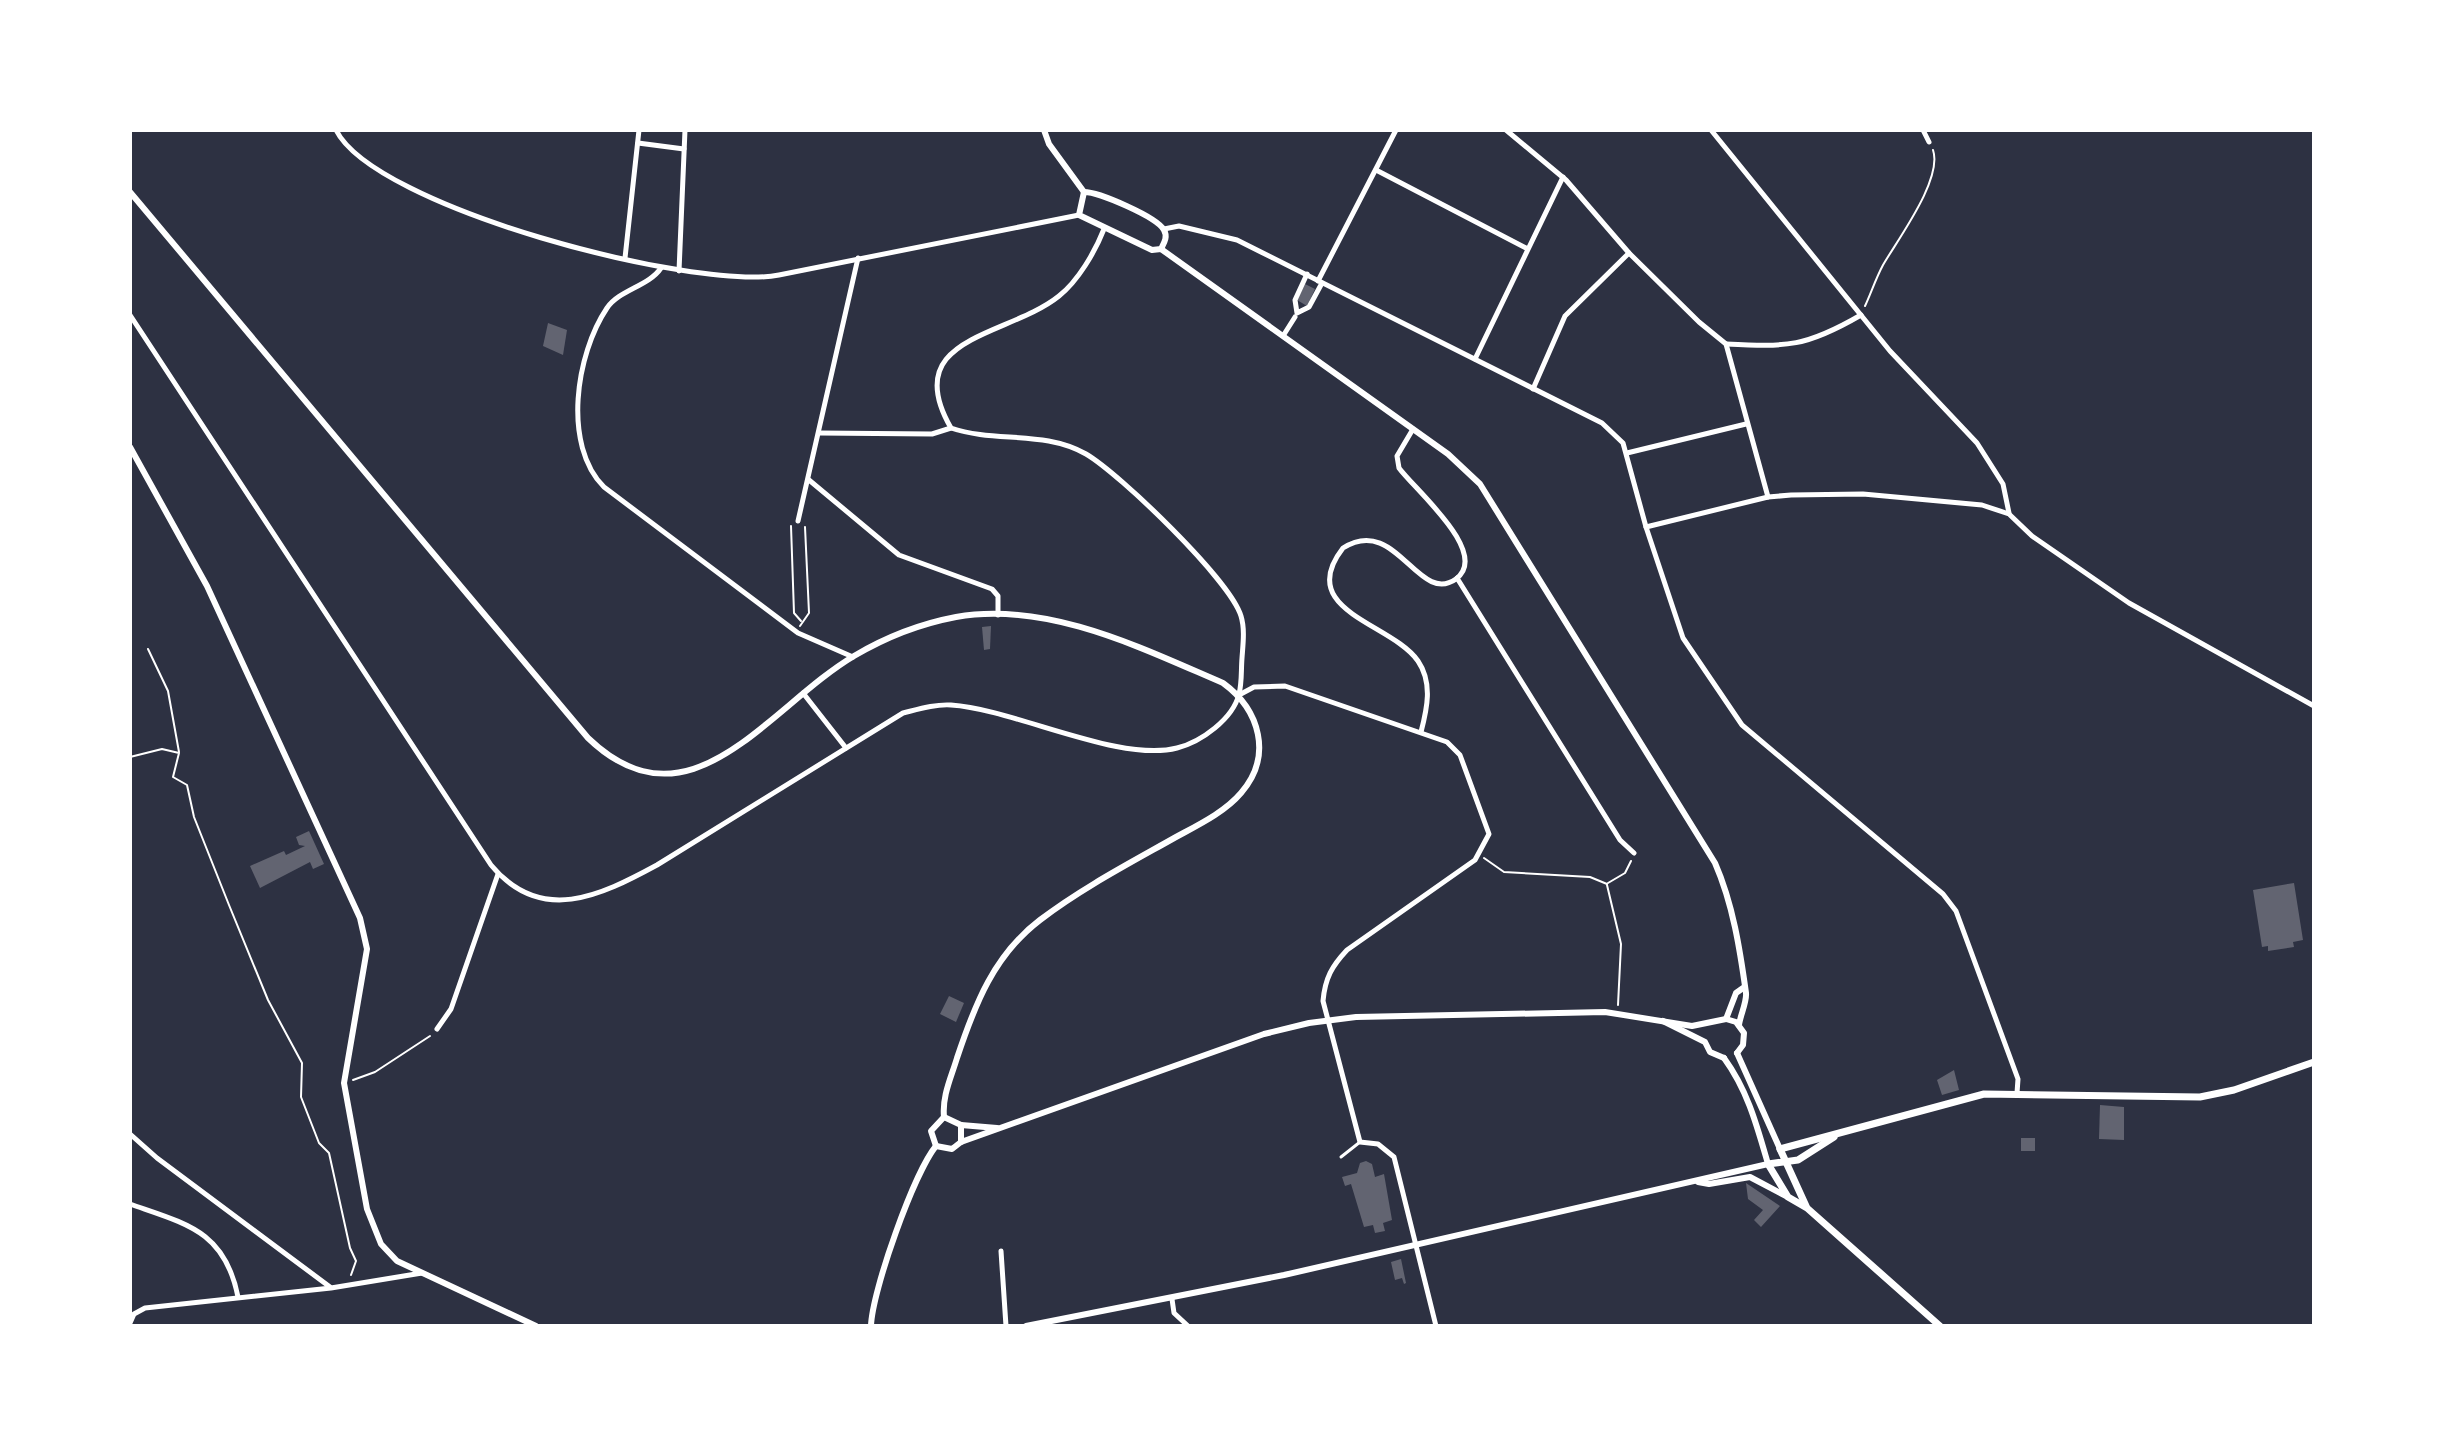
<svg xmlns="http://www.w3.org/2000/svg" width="2444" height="1456" font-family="'Varela Round',sans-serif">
  <rect width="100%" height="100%" fill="#2d3142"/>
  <!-- building -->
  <g fill="#626471">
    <path d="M 1305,284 L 1315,289 L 1307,306 L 1297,300 Z"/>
    <path d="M 548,323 L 567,330 L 563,355 L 543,346 Z"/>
    <path d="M 991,626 L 990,649 L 984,650 L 982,627 Z"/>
    <path d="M 309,831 L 324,864 L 313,869 L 310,862 L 260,888 L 250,866 L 284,851 L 286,855 L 305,846 L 299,845 L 296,837 Z"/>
    <path d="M 2294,883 L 2303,940 L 2293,942 L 2294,947 L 2268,951 L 2268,946 L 2262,947 L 2253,890 Z"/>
    <path d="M 949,996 L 964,1003 L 956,1022 L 940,1014 Z"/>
    <path d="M 1954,1070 L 1959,1090 L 1942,1095 L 1937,1080 Z"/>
    <path d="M 2100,1105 L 2124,1107 L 2124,1140 L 2099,1139 Z"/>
    <rect x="2021" y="1138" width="14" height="13"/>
    <path d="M 1366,1161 L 1372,1164 L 1375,1177 L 1384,1174 L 1392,1220 L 1383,1223 L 1385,1231 L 1375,1233 L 1373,1225 L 1364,1227 L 1351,1184 L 1345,1186 L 1342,1177 L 1357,1173 L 1360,1163 Z"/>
    <path d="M 1746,1183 L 1780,1206 L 1761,1227 L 1754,1220 L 1763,1210 L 1748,1199 Z"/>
    <path d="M 1401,1259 L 1406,1283 L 1404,1284 L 1402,1278 L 1395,1280 L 1391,1262 Z"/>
  </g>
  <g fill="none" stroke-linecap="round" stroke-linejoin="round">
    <!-- path -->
    <g stroke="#fff" stroke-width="2">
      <path d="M 1865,306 C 1871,293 1876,278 1883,265 C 1898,239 1943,179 1933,150"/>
      <path d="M 791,526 L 794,613 L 801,621"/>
      <path d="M 800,626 L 809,613 L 805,527"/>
      <path d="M 148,649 L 168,691 L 179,752"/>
      <path d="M 130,757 L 162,749 L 179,753 L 173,777 L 187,785 L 194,817 L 229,905 L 268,1000 L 302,1063 L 301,1097 L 319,1143 L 329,1153 L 350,1248 L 356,1261 L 351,1275"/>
      <path d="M 1484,858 L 1504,872 L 1590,877 L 1607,884"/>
      <path d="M 1608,883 L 1625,873 L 1631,861"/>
      <path d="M 1607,885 L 1621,944 L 1618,1005"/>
      <path d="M 353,1080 L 375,1072 L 430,1036"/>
    </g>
    <!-- service -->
    <path stroke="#fff" stroke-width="3" d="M 1341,1157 L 1360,1142"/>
    <!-- minor -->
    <g stroke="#fff" stroke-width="5">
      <path d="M 336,130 C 375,208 696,291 779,275 L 1079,215"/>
      <path d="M 1506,130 L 1566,180 L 1629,253 L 1699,322 L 1726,344 L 1768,497"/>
      <path d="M 1711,130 L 1890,351 L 1977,443 L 2003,484 L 2009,513"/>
      <path d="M 1923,130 L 1929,142"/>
      <path d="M 638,143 L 684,149"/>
      <path d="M 1376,170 L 1526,248"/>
      <path d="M 1164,229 L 1179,226 L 1237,240 L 1602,423 L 1623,443 L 1646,527 L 1768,497 L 1791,495 L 1863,494 L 1982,505 L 2009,514 L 2032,536 L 2129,603 L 2314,706"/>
      <path d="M 625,258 L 639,130"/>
      <path d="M 661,268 C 649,286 619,290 607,308 C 576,354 562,445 604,487 L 798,633 L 853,657"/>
      <path d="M 679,271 L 685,130"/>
      <path d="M 1307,274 L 1295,300 L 1297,313 L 1309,307 L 1322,283"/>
      <path d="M 1318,281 L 1396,130"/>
      <path d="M 130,315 L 491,865 C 541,925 600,896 657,865 L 903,713 C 919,709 935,704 951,705 C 1014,709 1119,763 1177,748 C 1201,742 1233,719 1239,694 C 1242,683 1241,670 1242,658 C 1243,644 1245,629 1241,616 C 1230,580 1120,474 1086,454 C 1044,430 995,443 951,428 C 898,336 1008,337 1059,296 C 1078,281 1095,252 1104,229"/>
      <path d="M 1283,336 L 1295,317"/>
      <path d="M 1726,344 C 1788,347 1806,347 1861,315"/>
      <path d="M 1475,359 L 1563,177"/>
      <path d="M 1533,389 L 1565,316 L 1629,253"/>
      <path d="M 1413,429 L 1397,456 L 1399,468 C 1415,490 1491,553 1456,579 C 1418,606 1396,514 1343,548 C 1294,611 1392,623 1418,661 C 1433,683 1427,709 1421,732"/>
      <path d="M 819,433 L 932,434 L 951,428"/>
      <path d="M 1627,453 L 1746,424"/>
      <path d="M 809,480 L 899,555 L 992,589 L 998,596 L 998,615"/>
      <path d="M 798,521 L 858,258"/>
      <path d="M 1646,527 L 1683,638 L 1742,725 L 1943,894 L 1956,911 L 2018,1079 L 2017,1093"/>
      <path d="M 1457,578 L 1620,840 L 1634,853"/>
      <path d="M 803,693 L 846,748"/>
      <path d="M 1239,695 L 1254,687 L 1285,686 L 1447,742 L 1460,755 L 1489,834 L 1475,860 L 1347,950 C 1332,966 1325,978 1323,1001 L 1360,1142 L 1378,1144 L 1394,1157 L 1436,1326"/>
      <path d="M 437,1029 L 451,1009 L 498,874"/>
      <path d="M 130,1134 L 157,1158 L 330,1287"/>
      <path d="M 130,1204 C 187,1224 225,1231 238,1297"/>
      <path d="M 1001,1251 L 1006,1326"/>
      <path d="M 1172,1299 L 1174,1313 L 1188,1326"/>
      <path d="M 130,1323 L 134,1314 L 145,1308 L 331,1288 L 422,1273"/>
    </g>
    <!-- tertiary -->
    <g stroke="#fff" stroke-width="6">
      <path d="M 1044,130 L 1049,144 L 1084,192"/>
      <path d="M 130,192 L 588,738 C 690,836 768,707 854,656 C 886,637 919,624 956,617 C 1048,601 1141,648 1223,683 C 1260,710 1273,756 1241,793 C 1225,812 1198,825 1176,837 C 1130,863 1082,888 1040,920 C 994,955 975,1004 957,1058 C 951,1078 942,1096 944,1117"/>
      <path d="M 1084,192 C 1099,192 1157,217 1164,230 C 1168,237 1164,243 1161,249 L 1152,250 L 1079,215 Z"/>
      <path d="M 1161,249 L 1448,454 L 1480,484 L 1715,863 C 1733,904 1740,950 1746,993 C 1747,1002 1740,1016 1739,1025"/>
      <path d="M 130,447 L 207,586 L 360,918 L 367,949 L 344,1083 L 367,1209 L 381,1244 L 397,1261 L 536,1326"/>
      <path d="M 1726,1019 L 1736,1022 L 1744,1033 L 1743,1045 L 1737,1053"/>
      <path d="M 1726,1019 L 1736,993 L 1743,988"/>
      <path d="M 1663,1021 L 1705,1042 L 1710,1052 L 1724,1058"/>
      <path d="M 1737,1053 L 1780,1149"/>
      <path d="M 944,1117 L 961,1125 L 961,1142"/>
      <path d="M 961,1125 L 997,1128"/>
      <path d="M 936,1146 L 952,1149 L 961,1142 L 1264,1034 L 1309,1023 L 1356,1017 L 1605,1012 L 1692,1026 L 1726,1019"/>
      <path d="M 936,1146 L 931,1131 L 944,1117"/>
      <path d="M 1698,1182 L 1709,1184 L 1750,1177 L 1788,1197"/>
      <path d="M 871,1326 C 872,1291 914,1173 936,1146"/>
      <path d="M 1026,1326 L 1284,1275 L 1768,1164 C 1757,1126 1748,1091 1724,1058"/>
    </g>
    <!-- secondary -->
    <g stroke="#fff" stroke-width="7">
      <path d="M 1780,1149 L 1984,1094 L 2200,1097 L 2234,1090 L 2314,1062"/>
      <path d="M 1780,1149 L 1806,1206"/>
      <path d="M 1768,1164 L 1788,1197 L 1807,1208 L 1940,1326"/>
      <path d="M 1768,1164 L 1798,1160 L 1834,1137"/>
    </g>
  </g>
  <!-- border -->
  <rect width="2444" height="1456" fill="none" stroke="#ffffff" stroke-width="264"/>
</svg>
